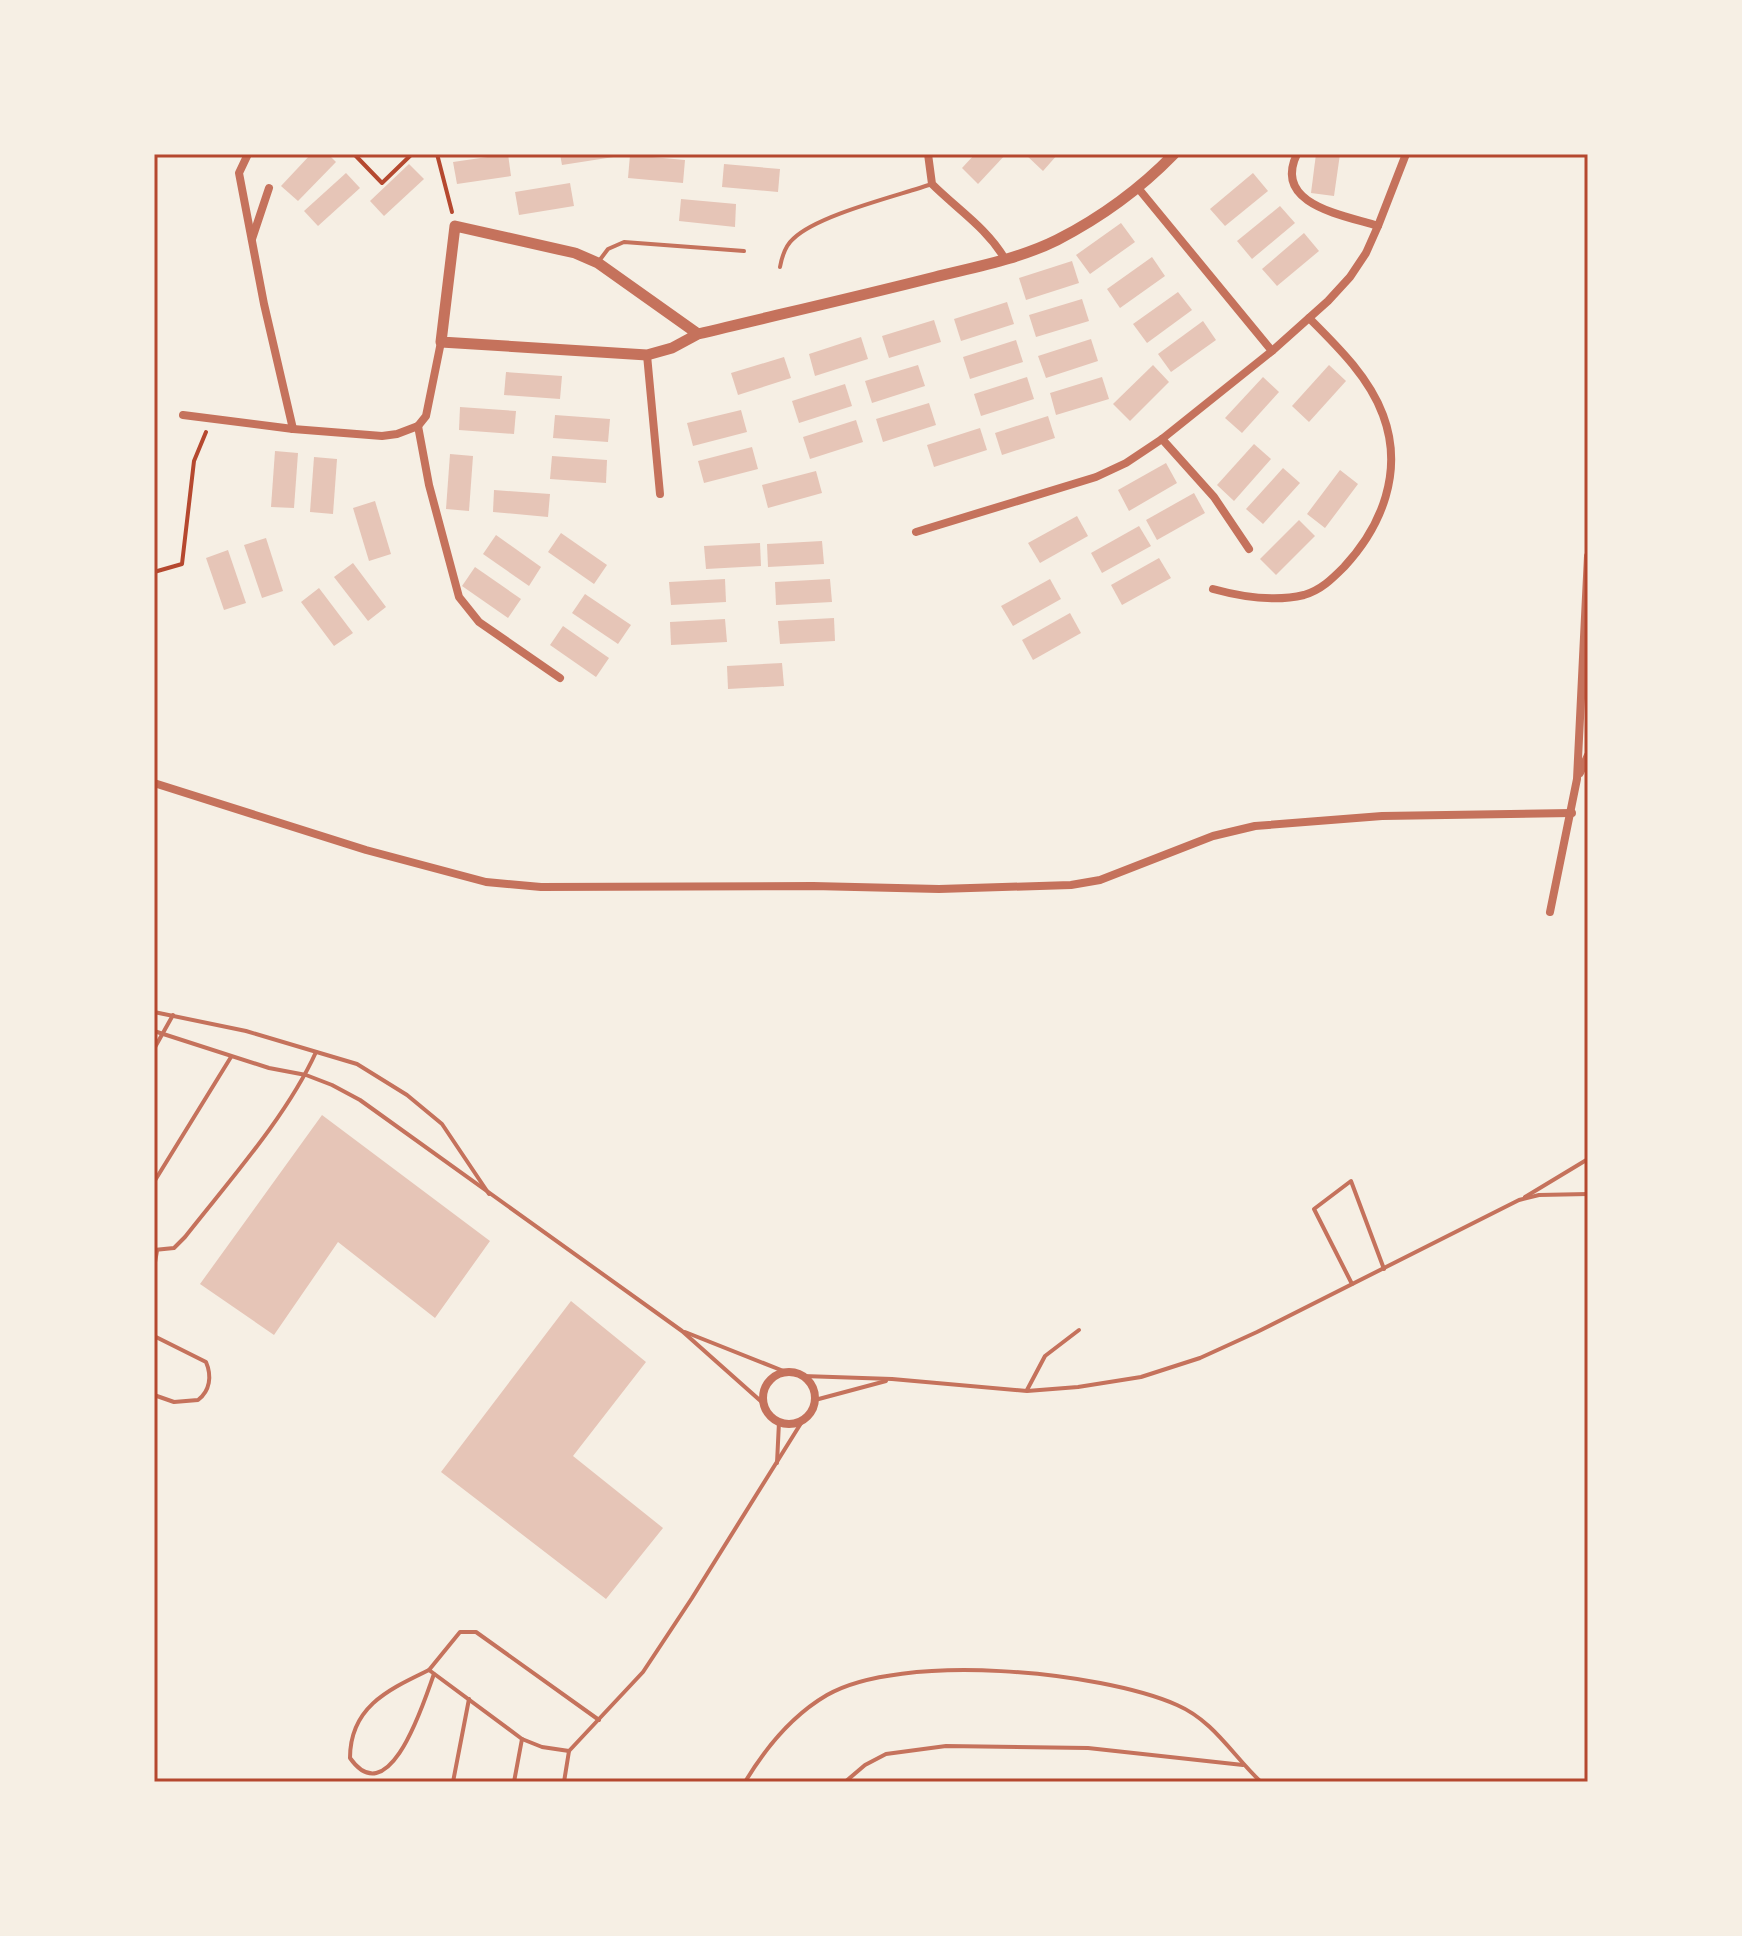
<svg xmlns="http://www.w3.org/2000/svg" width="1742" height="1936" font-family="Helvetica,sans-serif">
  <rect width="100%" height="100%" fill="#f6efe4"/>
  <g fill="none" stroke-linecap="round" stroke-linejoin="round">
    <!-- stream -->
    <path stroke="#c9d6d2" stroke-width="6" d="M 154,155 L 155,154"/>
  </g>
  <!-- building -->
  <g fill="#e6c5b7">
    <path d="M 311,154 L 328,154 L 336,162 L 298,201 L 281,186 Z"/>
    <path d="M 508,154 L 511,176 L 457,184 L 453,162 Z"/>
    <path d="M 560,154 L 620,154 L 620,156 L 562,165 Z"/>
    <path d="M 975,154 L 1006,154 L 978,184 L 962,168 Z"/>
    <path d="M 1025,154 L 1058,154 L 1043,171 Z"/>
    <path d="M 1316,154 L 1340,154 L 1334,196 L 1311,193 Z"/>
    <path d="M 630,155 L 685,160 L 683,183 L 628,178 Z"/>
    <path d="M 409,164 L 424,179 L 384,216 L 370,201 Z"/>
    <path d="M 724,164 L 780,169 L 778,192 L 722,187 Z"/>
    <path d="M 346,173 L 360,188 L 318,226 L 304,211 Z"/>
    <path d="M 1253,173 L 1268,191 L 1225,226 L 1210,209 Z"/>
    <path d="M 570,183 L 574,206 L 519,215 L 515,192 Z"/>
    <path d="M 681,199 L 736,204 L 735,227 L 679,221 Z"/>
    <path d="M 1280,206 L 1295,223 L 1252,259 L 1237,241 Z"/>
    <path d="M 1121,223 L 1135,242 L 1090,274 L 1076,255 Z"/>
    <path d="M 1304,233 L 1319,251 L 1277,286 L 1262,269 Z"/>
    <path d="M 1152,257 L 1165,276 L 1120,308 L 1107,289 Z"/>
    <path d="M 1072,261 L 1079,283 L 1026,300 L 1019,278 Z"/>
    <path d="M 1178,292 L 1192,310 L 1147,343 L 1133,324 Z"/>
    <path d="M 1082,299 L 1089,321 L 1036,337 L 1029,315 Z"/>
    <path d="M 1007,302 L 1014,324 L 961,341 L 954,319 Z"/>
    <path d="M 934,320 L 941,342 L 889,358 L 882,336 Z"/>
    <path d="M 1203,321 L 1216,340 L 1171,372 L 1158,354 Z"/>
    <path d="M 861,337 L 868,359 L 815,376 L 809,354 Z"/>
    <path d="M 1091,339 L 1098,361 L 1046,378 L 1038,356 Z"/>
    <path d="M 1016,340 L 1023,362 L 970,379 L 963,357 Z"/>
    <path d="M 784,357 L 791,378 L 738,395 L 731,373 Z"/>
    <path d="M 918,365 L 925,386 L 872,403 L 865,381 Z"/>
    <path d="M 1153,365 L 1169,382 L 1130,421 L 1113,404 Z"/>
    <path d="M 1329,365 L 1346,381 L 1309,422 L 1292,406 Z"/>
    <path d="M 506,372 L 562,376 L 560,399 L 504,395 Z"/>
    <path d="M 1027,377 L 1034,399 L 981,416 L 974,394 Z"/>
    <path d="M 1102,377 L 1109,399 L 1056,415 L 1050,393 Z"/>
    <path d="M 1263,377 L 1279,392 L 1242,433 L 1225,418 Z"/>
    <path d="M 845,384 L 852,406 L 799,423 L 792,401 Z"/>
    <path d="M 929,403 L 936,425 L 883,442 L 876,419 Z"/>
    <path d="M 460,407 L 516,411 L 514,434 L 459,430 Z"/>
    <path d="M 741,410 L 747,432 L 693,446 L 687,423 Z"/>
    <path d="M 555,415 L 610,419 L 608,442 L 553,438 Z"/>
    <path d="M 1048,416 L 1055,438 L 1002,455 L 995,433 Z"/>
    <path d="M 856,420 L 863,442 L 810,459 L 803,437 Z"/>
    <path d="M 980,428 L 987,450 L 934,467 L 927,445 Z"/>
    <path d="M 1254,444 L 1271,459 L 1234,501 L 1217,485 Z"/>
    <path d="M 752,447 L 758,469 L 704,483 L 698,461 Z"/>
    <path d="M 275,451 L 298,453 L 294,508 L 271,507 Z"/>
    <path d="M 450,454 L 473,456 L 469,511 L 446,509 Z"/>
    <path d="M 552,456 L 607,460 L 606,483 L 550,479 Z"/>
    <path d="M 314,457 L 337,459 L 333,514 L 310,512 Z"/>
    <path d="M 1166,463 L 1177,483 L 1129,511 L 1118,490 Z"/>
    <path d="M 1283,468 L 1300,483 L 1263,524 L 1246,509 Z"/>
    <path d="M 1340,470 L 1358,484 L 1325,528 L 1307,514 Z"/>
    <path d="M 816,471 L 822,493 L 768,508 L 762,485 Z"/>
    <path d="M 494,490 L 550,494 L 548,517 L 493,512 Z"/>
    <path d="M 1194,493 L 1205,513 L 1157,540 L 1146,520 Z"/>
    <path d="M 375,501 L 391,554 L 369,561 L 353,508 Z"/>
    <path d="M 1077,516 L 1088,536 L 1040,563 L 1028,543 Z"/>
    <path d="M 1299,520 L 1315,536 L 1276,575 L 1260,559 Z"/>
    <path d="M 1139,526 L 1151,546 L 1102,573 L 1091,553 Z"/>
    <path d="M 561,533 L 607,565 L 594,584 L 548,552 Z"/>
    <path d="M 496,535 L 541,567 L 529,586 L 483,554 Z"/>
    <path d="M 266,538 L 283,591 L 262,598 L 244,545 Z"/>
    <path d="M 822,541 L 824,564 L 768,567 L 767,544 Z"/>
    <path d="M 760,543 L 761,566 L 706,569 L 704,546 Z"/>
    <path d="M 228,550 L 246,603 L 224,610 L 206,558 Z"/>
    <path d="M 1159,558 L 1171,578 L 1122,605 L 1111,585 Z"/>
    <path d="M 353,563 L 386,607 L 368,621 L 334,577 Z"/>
    <path d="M 475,567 L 521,599 L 508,618 L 462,586 Z"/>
    <path d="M 725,579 L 726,602 L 671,605 L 669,582 Z"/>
    <path d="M 830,579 L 832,602 L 776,605 L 775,582 Z"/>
    <path d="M 1050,579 L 1061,599 L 1013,626 L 1001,606 Z"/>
    <path d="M 319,588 L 353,633 L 334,646 L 301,602 Z"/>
    <path d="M 585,594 L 631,625 L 618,644 L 572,613 Z"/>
    <path d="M 1070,613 L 1081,633 L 1033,660 L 1022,640 Z"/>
    <path d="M 834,618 L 835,641 L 780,644 L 778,621 Z"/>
    <path d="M 725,619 L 727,642 L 671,645 L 670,622 Z"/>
    <path d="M 563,626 L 609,658 L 596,677 L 550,645 Z"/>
    <path d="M 782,663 L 784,686 L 728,689 L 727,666 Z"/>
    <path d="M 322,1115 L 490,1241 L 435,1318 L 338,1242 L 274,1335 L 200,1284 Z"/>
    <path d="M 571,1301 L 646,1362 L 573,1456 L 663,1528 L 606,1599 L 441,1472 Z"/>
  </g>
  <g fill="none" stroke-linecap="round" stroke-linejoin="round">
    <!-- path -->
    <g stroke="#b5482f" stroke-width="4">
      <path d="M 354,154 L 382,183 L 412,154"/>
      <path d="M 437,154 L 452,212"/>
      <path d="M 154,572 L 182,564 L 194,461 L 206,432"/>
    </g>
    <!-- service -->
    <g stroke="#c5725c" stroke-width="4">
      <path d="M 599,261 L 608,249 L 624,242 L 744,251"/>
      <path d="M 780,267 C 782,256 785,246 793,239 C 817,215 897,196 932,184"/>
      <path d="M 154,1012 L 246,1031 L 357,1064 L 407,1095 L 442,1124 L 489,1194"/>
      <path d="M 154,1031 L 269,1068 L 306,1075 L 332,1085 L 360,1100 L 682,1331 L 764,1404"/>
      <path d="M 154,1049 L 173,1015"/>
      <path d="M 154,1182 L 231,1057"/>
      <path d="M 1525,1197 L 1588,1159"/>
      <path d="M 154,1250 L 174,1248 L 185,1237 C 229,1181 287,1116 316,1052"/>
      <path d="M 154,1268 L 157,1251"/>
      <path d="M 1352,1284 L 1314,1209 L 1351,1181 L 1384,1269"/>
      <path d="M 685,1332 L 786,1372"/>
      <path d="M 154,1336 L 206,1362 C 212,1376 210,1391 198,1400 L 174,1402 L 154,1395"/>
      <path d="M 803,1376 L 892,1379 L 1027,1391 L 1078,1387 L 1141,1377 L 1200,1358 L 1257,1332 L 1519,1200 L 1539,1195 L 1588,1194"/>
      <path d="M 1027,1390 L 1045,1356 L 1079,1330"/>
      <path d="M 815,1400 L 886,1381"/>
      <path d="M 777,1463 L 779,1422"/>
      <path d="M 429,1670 C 390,1689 350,1706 350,1758 C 390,1815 425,1698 434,1674"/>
      <path d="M 569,1751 L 542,1747 L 522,1739 L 429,1670 L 460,1632 L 476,1632 L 599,1720"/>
      <path d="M 453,1782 L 469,1699"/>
      <path d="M 514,1782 L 522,1739"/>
      <path d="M 564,1782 L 569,1751 L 643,1672 L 692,1598 L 803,1420"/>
      <path d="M 745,1782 C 766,1747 791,1716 827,1695 C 901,1652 1100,1671 1177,1705 C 1214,1721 1233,1756 1261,1782"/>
      <path d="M 845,1782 L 865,1765 L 886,1754 L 946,1746 L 1088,1748 L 1243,1765"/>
    </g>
    <!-- minor -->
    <g stroke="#c5725c" stroke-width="8">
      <path d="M 248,154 L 239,173 L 264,304 L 293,429"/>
      <path d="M 928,154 L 932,184 C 957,209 987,228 1005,259"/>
      <path d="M 1297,154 C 1272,205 1344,215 1378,226"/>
      <path d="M 1138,188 L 1272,351"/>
      <path d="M 252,239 L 269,188"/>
      <path d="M 647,355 L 660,494"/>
      <path d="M 183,415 L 293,429 L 382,436 L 397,434 L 418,426 L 426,416 L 441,342"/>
      <path d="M 418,426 L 429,485 L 459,597 L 479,622 L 560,678"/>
      <path d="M 1162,439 L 1214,497 L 1249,549"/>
      <path d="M 916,532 L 1096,477 L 1126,463 L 1162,439 L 1272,351 L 1328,301 L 1350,277 L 1366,253 L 1378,226 L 1406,154"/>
      <path d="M 1213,589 C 1242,597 1275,602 1304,595 C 1321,590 1332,579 1344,567 C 1382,526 1404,471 1383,415 C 1369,377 1337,346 1309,318"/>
      <path d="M 1580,773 L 1588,755"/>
      <path d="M 154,783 L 366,850 L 486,882 L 541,887 L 813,886 L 939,889 L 1071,885 L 1100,880 L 1213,836 L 1255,826 L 1382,816 L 1572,813"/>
      <path d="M 1550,912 L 1577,779 L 1588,556"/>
      <circle cx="789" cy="1398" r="26"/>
    </g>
    <!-- tertiary -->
    <path stroke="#c5725c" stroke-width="11" d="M 698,334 L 598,263 L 575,253 L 455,226 L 441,342 L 647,355 L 672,348 L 698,334 C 777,315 856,297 935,277 C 975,267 1019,259 1057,240 C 1100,218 1140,189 1174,154"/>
  </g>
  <!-- border -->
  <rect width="1742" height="1936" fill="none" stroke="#f6efe4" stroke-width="312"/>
  <rect x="156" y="156" width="1430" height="1624" fill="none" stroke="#b5482f" stroke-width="3"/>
</svg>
